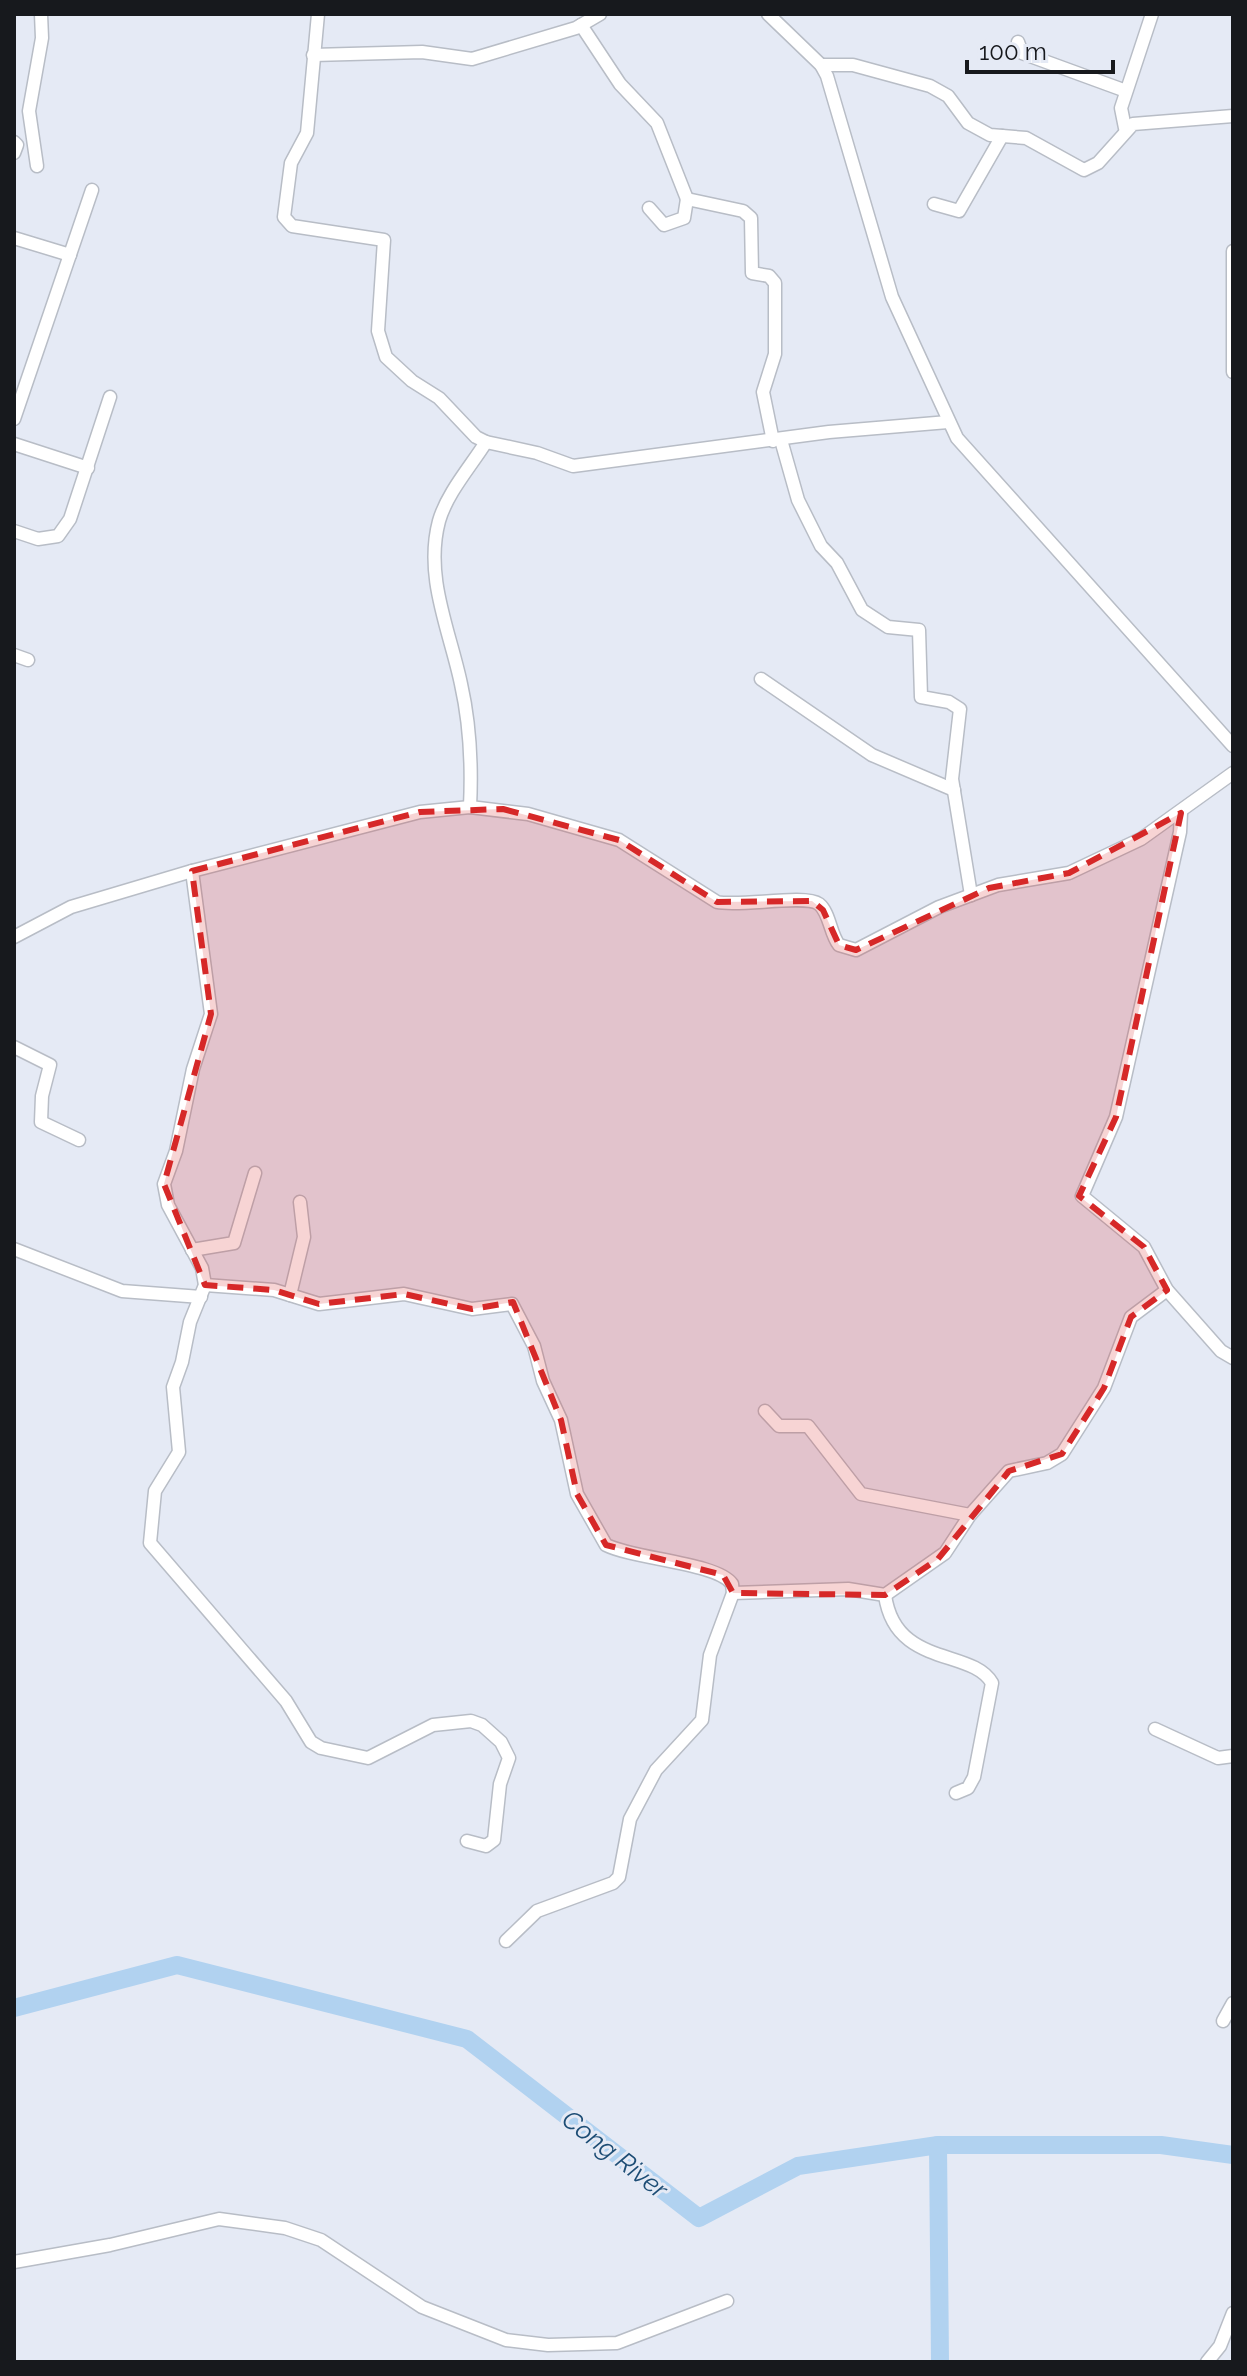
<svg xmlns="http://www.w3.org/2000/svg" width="1247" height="2376" font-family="Raleway,sans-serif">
  <rect width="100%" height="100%" fill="#e5eaf5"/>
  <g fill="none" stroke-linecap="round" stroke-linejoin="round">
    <!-- river -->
    <g stroke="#b1d2f0" stroke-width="18">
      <path d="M 14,2008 L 177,1965 L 467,2039 L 699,2218 L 798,2166 L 938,2145 L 1161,2145 L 1233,2155"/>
      <path d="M 938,2145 L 940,2362"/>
    </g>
    <!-- minor casing -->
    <g stroke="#b8bdc6" stroke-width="15">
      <g id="minor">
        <path d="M 318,14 L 307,133 L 291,163 L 284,217 L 292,226 L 384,240 L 378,331 L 386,357 L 412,381 L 439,398 L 476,437 L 486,442 L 537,453 L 573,466 L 829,432 L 948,422"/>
        <path d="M 768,14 L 821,65 L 827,76 L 892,297 L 957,438 L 1233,746"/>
        <path d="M 581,25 L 620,84 L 657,123 L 687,199"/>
        <path d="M 1018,42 L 1022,53 L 1126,91"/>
        <path d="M 313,55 L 422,52 L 472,59 L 576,28 L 600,14"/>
        <path d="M 821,65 L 853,65 L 930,86 L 948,96 L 968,123 L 990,135 L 1026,138 L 1084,170 L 1098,163 L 1133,124 L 1233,116"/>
        <path d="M 1125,128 L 1121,108 L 1152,14"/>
        <path d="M 14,142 L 17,145 L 14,153"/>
        <path d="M 37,166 L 29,111 L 42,38 L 41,14"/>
        <path d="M 934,204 L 959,211 L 1002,136"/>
        <path d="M 649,208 L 664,225 L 684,218 L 687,199 L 743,211 L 751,218 L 752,273 L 769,276 L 775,283 L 775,354 L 763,392 L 773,441"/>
        <path d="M 14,238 L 70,255"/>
        <path d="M 1233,251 L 1233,372"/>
        <path d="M 14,419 L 92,190"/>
        <path d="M 781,440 L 798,500 L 821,546 L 837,563 L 862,610 L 888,627 L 919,630 L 921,697 L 949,702 L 960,709 L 952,779 L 971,895"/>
        <path d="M 14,444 L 88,468"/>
        <path d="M 14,531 L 38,539 L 58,536 L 70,519 L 110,397"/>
        <path d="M 14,655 L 28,660"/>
        <path d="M 761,679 L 872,755 L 954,790"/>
        <path d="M 470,807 C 472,766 470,724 461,684 C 450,631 424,577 439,521 C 447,493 471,466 486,442"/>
        <path d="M 1181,813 L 1180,832 L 1116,1117 L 1082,1196 L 1144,1247 L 1167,1290 L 1221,1351 L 1233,1358"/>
        <path d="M 192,871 L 211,1014 L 193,1069 L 176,1151 L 164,1184 L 168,1205 L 202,1268 L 205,1285 L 190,1322 L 182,1362 L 173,1387 L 179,1452 L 155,1491 L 150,1543 L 286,1701 L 311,1742 L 321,1748 L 368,1758 L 433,1725 L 471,1721 L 482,1725 L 501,1742 L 509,1758 L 500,1784 L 494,1840 L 486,1846 L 467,1841"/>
        <path d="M 14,937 L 71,907 L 192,871 L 420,812 L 470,807 L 528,814 L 619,840 L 717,902 C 740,907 805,894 819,904 C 830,913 830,934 839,945 L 856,950 L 939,907 L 998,885 L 1069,873 L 1141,839 L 1233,773"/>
        <path d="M 14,1047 L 50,1065 L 42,1096 L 41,1122 L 79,1140"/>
        <path d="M 14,1249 L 122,1291 L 201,1297"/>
        <path d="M 192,1250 L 234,1243 L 255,1173"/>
        <path d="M 205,1285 L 274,1290 L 319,1304 L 404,1294 L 472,1309 L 512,1304 L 534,1346 L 543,1381 L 561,1420 L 577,1494 L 606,1545 C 634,1559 718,1563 732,1584 L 733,1593 L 710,1655 L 702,1720 L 656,1770 L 630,1819 L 619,1877 L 613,1883 L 537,1911 L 506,1941"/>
        <path d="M 290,1295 L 304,1237 L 300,1202"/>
        <path d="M 765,1411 L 779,1426 L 808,1426 L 861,1494 L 970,1515"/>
        <path d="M 733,1593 L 848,1589 L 885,1595 L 945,1553 L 970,1515 L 1009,1471 L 1047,1463 L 1062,1454 L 1104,1388 L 1131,1317 L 1167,1290"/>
        <path d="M 885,1595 C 895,1668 972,1648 992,1683 L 974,1777 L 968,1788 L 956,1793"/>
        <path d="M 1155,1729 L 1218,1758 L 1233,1756"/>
        <path d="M 1223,2021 L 1233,2003"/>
        <path d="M 14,2262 L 110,2245 L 219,2219 L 285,2228 L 321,2240 L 422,2307 L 506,2340 L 548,2345 L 617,2343 L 727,2301"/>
        <path d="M 1207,2362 L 1220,2346 L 1233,2313"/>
      </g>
    </g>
    <!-- minor -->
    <use href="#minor" stroke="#fff" stroke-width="12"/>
  </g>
  <!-- marked area -->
  <path fill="#d62828" fill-opacity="0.2" stroke="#d62828" stroke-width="6" stroke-dasharray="16 10" stroke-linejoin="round" d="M 503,809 L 619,840 L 717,902 L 812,901 L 823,910 L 839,945 L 856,950 L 989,888 L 1069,873 L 1181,813 L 1116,1117 L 1079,1196 L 1144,1247 L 1167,1290 L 1131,1317 L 1104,1388 L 1062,1454 L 1009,1471 L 938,1559 L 885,1595 L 733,1593 L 723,1575 L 606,1545 L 577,1494 L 561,1420 L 513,1302 L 472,1309 L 404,1294 L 319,1304 L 274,1290 L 205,1285 L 164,1184 L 211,1014 L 192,871 L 420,812 Z"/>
  <g text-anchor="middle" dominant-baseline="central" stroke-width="6" stroke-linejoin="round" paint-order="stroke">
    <!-- water labels -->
    <g font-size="26" font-style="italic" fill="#1d4d75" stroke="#e5eaf5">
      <text transform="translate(615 2154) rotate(38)">Cong River</text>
    </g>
  </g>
  <!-- border -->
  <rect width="1247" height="2376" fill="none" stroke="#17191d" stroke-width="32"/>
  <!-- scale -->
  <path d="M967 60v12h146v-12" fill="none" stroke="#17191d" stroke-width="4"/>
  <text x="979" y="60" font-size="24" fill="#17191d" stroke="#e5eaf5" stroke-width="6" paint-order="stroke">100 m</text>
</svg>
